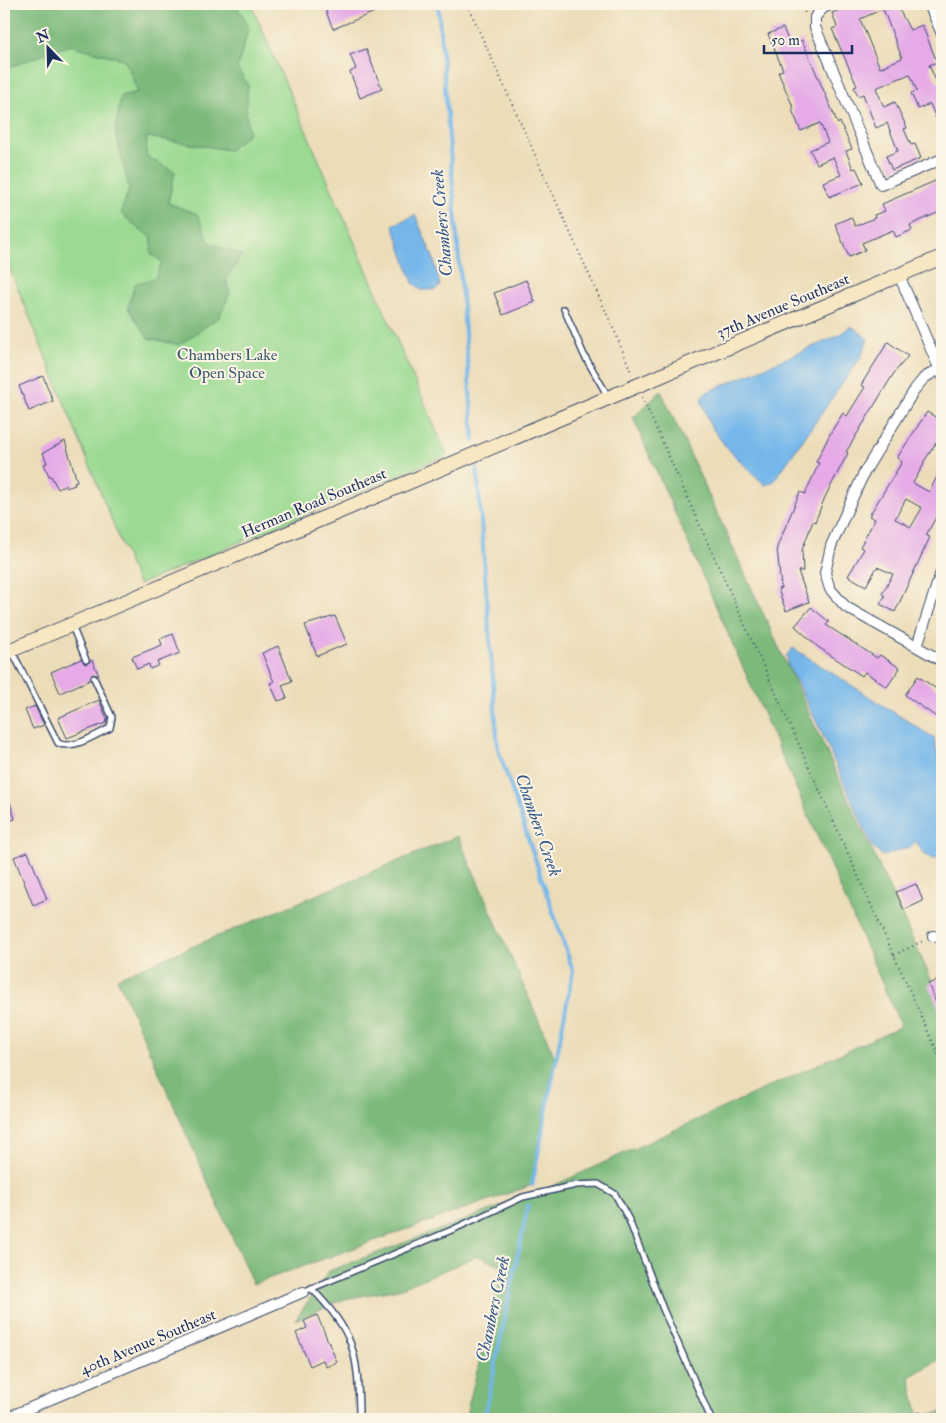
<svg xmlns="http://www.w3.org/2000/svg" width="946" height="1423" font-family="'IM FELL Double Pica',serif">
  <rect width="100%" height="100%" fill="#fcf5e5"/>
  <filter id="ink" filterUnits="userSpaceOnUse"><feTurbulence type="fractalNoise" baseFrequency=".02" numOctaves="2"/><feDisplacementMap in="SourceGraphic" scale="10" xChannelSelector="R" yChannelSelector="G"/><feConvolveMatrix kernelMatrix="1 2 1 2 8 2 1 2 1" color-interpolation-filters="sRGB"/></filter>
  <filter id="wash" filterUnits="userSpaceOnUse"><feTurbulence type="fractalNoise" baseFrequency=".0096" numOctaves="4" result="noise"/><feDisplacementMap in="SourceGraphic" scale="20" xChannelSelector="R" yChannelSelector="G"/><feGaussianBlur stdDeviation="1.12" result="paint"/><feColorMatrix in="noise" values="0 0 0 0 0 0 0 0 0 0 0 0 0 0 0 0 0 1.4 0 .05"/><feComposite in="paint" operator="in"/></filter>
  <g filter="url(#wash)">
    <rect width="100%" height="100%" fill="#ecddb9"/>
    <!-- green -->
    <path fill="#9ada91" stroke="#5a8478" d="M 4,4 L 251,4 L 447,455 L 138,585 L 4,254 Z"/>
    <!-- forest -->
    <g fill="#7bba7b" stroke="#4b746c">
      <path d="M 4,4 L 236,4 L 249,27 L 237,68 L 248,84 L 246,114 L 249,133 L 229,150 L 147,137 L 146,156 L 175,172 L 168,203 L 197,214 L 210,243 L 242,255 L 226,280 L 230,293 L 219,317 L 179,345 L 148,338 L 128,308 L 135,284 L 155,278 L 162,262 L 151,254 L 152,237 L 140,230 L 121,213 L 129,188 L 115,130 L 121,96 L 138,92 L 125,60 L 70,45 L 4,69 Z"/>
      <path d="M 661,391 L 942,1003 L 942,1358 L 909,1377 L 919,1416 L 942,1412 L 942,1419 L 465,1419 L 503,1267 L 478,1256 L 399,1289 L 344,1299 L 295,1320 L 329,1271 L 542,1191 L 901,1026 L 633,418 Z"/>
      <path d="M 458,836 L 556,1060 L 532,1185 L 253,1284 L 117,978 Z"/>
    </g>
    <!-- water -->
    <g fill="#75b7ea" stroke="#4873a4">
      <path d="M 415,215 L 433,257 L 440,286 L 435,290 L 422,290 L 413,283 L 393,225 Z"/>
      <path d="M 849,327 L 853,327 L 868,339 L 861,357 L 774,481 L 765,485 L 726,447 L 710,425 L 701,399 L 705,393 L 840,335 Z"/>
      <path d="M 793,648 L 934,738 L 942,774 L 942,855 L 932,859 L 923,853 L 916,841 L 910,847 L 883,856 L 873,848 L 821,731 L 788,665 L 787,655 Z"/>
    </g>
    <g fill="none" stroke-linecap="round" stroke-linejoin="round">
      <!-- stream -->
      <g stroke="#75b7ea" stroke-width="4">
        <path d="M 438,4 L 474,441"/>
        <path d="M 477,467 L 498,749 L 573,971 L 532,1185"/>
        <path d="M 484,1419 L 528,1205"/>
      </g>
    </g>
    <g id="blocks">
      <!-- building -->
      <g fill="#e5aae7" fill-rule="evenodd">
        <path d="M 323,4 L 394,4 L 333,29 Z"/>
        <path d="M 855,4 L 896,4 L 910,30 L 922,25 L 937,62 L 929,65 L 937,83 L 942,80 L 942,133 L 930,104 L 918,109 L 911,93 L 917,91 L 910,74 L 876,88 L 884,107 L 895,102 L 907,128 L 904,129 L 911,145 L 915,144 L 921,158 L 892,170 L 886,156 L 898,151 L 887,123 L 876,128 L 863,94 L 858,96 L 854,87 L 857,86 L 832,29 L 837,27 L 832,13 ZM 883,9 L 902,58 L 880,68 L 860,19 Z"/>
        <path d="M 783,28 L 790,45 L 802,40 L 838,124 L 840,122 L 852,149 L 846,151 L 853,169 L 856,168 L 863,183 L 829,197 L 823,182 L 841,175 L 833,157 L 817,164 L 810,150 L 828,142 L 820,123 L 801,131 L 792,110 L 794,109 L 778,72 L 783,70 L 768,34 Z"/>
        <path d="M 366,49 L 382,89 L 360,98 L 350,72 L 356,69 L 350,55 Z"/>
        <path d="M 942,178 L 942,211 L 910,225 L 912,230 L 896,237 L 893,230 L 862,243 L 865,250 L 849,257 L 835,224 L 851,217 L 855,226 L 875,218 L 874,215 L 885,211 L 882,204 Z"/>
        <path d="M 526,280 L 535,302 L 503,315 L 494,293 Z"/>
        <path d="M 888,342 L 908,356 L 894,373 L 846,452 L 848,453 L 825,497 L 815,522 L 813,521 L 802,550 L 803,571 L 798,571 L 809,602 L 786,611 L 778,589 L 781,588 L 777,547 L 800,492 L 805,494 L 819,463 L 816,462 L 831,432 L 843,413 L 847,416 L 865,387 L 861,385 Z"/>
        <path d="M 43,376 L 53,401 L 29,411 L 19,386 Z"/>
        <path d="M 927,412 L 942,421 L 942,434 L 923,463 L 924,464 L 913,483 L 929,492 L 942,467 L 942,507 L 926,535 L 930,537 L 895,612 L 880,604 L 885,596 L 882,594 L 893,574 L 877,567 L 866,586 L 848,576 L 864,549 L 860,547 L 875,519 L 869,516 L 902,462 L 897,458 ZM 906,499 L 922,508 L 911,527 L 895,519 Z"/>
        <path d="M 65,441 L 77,481 L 74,482 L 75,485 L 66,488 L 65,485 L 58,489 L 51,476 L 49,476 L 44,464 L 47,463 L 43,453 Z"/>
        <path d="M 811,607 L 829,622 L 826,625 L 877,658 L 880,655 L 900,668 L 887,687 L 865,672 L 862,676 L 818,647 L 795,626 Z"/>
        <path d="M 335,616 L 347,644 L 317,656 L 305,625 Z"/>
        <path d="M 173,634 L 180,653 L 157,662 L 159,665 L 150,669 L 149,664 L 137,669 L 132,657 L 162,645 L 160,639 Z"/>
        <path d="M 278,646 L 292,681 L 282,685 L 287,698 L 278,701 L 270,683 L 274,682 L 262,653 Z"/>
        <path d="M 81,659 L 86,664 L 92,660 L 99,676 L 93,674 L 90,680 L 60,693 L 51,672 Z"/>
        <path d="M 918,676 L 942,693 L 942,721 L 905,695 Z"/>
        <path d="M 99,700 L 107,719 L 106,723 L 67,738 L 58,718 Z"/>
        <path d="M 35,706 L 44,725 L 33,729 L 25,710 Z"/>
        <path d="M 6,789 L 15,819 L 4,823 L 4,790 Z"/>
        <path d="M 28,852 L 47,899 L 33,905 L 14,857 Z"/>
        <path d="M 916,884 L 923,901 L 904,910 L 896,892 Z"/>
        <path d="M 942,978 L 942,1016 L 928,984 Z"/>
        <path d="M 317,1315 L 337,1362 L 326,1367 L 323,1360 L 310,1366 L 296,1333 L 307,1328 L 304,1321 Z"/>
      </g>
    </g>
  </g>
  <g filter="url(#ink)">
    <use href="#blocks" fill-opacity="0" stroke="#3a496c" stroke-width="1"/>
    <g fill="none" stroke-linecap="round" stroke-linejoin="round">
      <!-- lane casing -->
      <g stroke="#3a496c" stroke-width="8">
        <g id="lane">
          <path d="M 564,309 L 584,355 L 609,398"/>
          <path d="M 72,626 L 86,660"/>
          <path d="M 12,651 L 58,743 C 72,751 97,734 110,728 L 112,717 L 94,678"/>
          <path d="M 311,1288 C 354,1331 358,1353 359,1412"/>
          <path d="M 303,1292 L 454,1229 L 523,1197 L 576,1185 L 598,1184 L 615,1194 L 629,1220 L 663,1309 L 711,1419"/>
          <path d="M 911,1419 L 919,1416"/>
        </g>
      </g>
      <!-- street casing -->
      <g stroke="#3a496c" stroke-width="12">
        <g id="street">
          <path d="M 832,4 L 823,8 L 815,17 L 815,27 L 881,185 L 942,159"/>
          <path d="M 929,4 L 942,34"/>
          <path d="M 899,275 L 942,375"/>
          <path d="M 939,369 L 924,378 L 915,389 L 865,471 L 853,497 L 831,546 L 825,573 L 830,589 L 846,607 L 942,661"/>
          <path d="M 917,646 L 942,569"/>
          <path d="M 933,936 L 942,938"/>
          <path d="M 4,1419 L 303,1292"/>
        </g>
      </g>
      <!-- secondary casing -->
      <g stroke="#3a496c" stroke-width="16">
        <path id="secondary" d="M 4,653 L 942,257"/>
      </g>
      <!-- path -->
      <g stroke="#3a496c" stroke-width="2" stroke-dasharray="1 4" stroke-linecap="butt">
        <path d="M 467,4 L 615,332 L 632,374"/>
        <path d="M 798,4 L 806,14"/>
        <path d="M 642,397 L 942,1062"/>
        <path d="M 894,955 L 923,941"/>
      </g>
      <!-- lane -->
      <use href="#lane" stroke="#fff" stroke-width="5"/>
      <!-- street -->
      <use href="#street" stroke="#fff" stroke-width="10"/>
      <!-- secondary -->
      <use href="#secondary" stroke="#f8e7c3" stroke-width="14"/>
    </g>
  </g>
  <g text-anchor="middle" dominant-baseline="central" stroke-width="4" stroke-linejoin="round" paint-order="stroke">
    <!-- street labels -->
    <g font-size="16" fill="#1b2f5e" stroke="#fcf5e5">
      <text transform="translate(783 306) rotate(-23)">37th Avenue Southeast</text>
      <text transform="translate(314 503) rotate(-23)">Herman Road Southeast</text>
      <text transform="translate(148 1342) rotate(-23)">40th Avenue Southeast</text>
    </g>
    <!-- park labels -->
    <g font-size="16" fill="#3b5a6b" stroke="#fcf5e5">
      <text x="227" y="355">Chambers Lake<tspan x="227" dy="18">Open Space</tspan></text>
    </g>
    <!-- water labels -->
    <g font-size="18" font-style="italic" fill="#365888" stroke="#fcf5e5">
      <text transform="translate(442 223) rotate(-95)">Chambers Creek</text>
      <text transform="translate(538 825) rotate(71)">Chambers Creek</text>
      <text transform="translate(493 1309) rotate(-78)">Chambers Creek</text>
    </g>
  </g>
  <!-- margin -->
  <rect width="946" height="1423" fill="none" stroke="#fcf5e5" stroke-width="20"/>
  <!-- north arrow -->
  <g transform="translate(48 48) rotate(337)" stroke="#fcf5e5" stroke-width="4" paint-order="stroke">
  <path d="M0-4L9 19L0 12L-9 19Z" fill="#1b2f5e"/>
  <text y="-8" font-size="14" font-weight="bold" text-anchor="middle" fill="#1b2f5e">N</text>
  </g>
  <!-- scale -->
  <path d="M764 45v8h88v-8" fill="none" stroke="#1b2f5e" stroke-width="2.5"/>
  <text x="771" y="45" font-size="15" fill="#1b2f5e" stroke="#fcf5e5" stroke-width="4" paint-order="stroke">50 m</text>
</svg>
